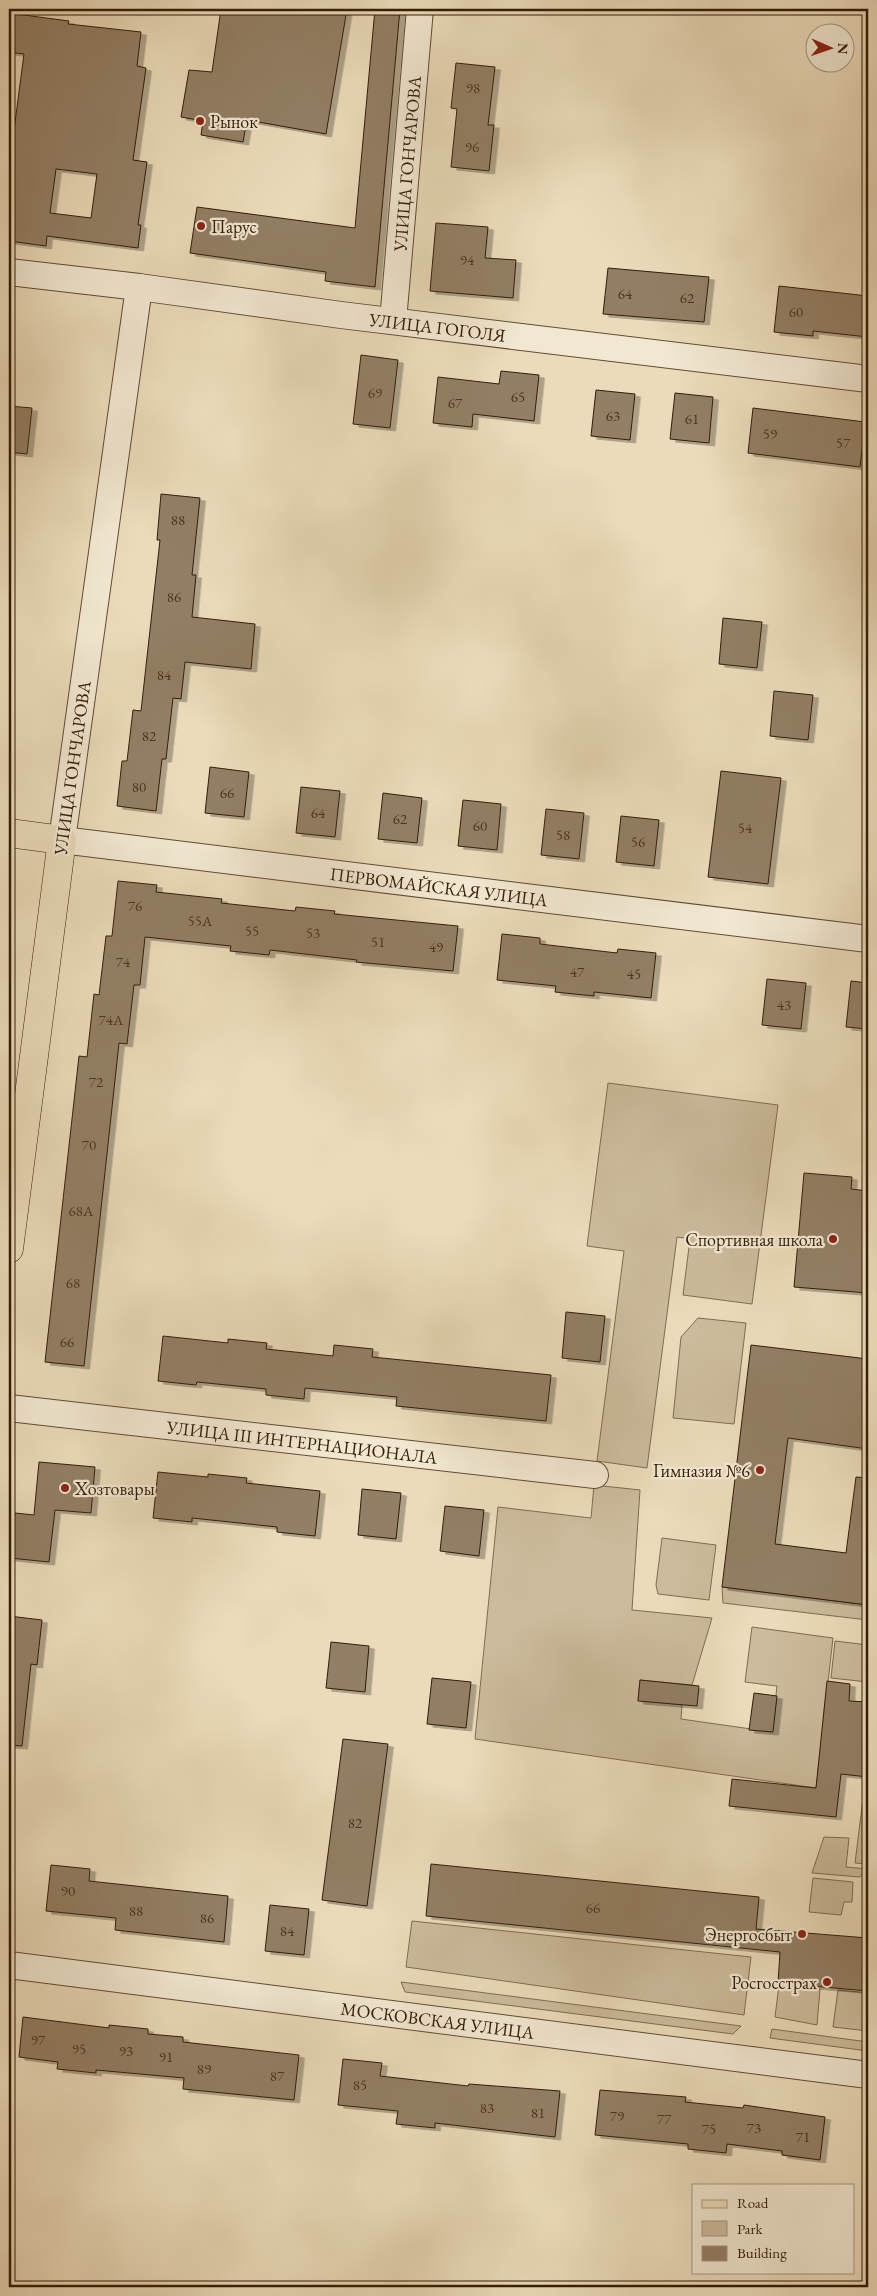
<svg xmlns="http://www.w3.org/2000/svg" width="877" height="2296" font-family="'EB Garamond',serif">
  <defs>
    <filter id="shadow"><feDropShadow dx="5.5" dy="3" stdDeviation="0" flood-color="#0004"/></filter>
  </defs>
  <rect width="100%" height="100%" fill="#ebdbba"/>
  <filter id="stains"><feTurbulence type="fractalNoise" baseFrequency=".004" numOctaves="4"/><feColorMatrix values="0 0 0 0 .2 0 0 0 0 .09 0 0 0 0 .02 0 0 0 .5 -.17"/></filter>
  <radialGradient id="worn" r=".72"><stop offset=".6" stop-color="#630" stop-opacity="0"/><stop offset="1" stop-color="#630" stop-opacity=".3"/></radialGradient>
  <!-- green -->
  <g fill="#ccbb9c" stroke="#806c52">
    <path d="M 608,1083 L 778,1105 L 752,1304 L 683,1295 L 690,1239 L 677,1237 L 647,1468 L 597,1461 L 624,1251 L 587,1246 Z"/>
    <path d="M 698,1318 L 746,1323 L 734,1424 L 673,1418 L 681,1337 Z"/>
    <path d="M 594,1485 L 640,1490 L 632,1610 L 712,1618 L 692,1685 L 640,1680 L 638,1700 L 682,1705 L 681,1719 L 772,1732 L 777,1686 L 745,1682 L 752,1627 L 833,1638 L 816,1788 L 475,1739 L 498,1507 L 591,1518 Z"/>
    <path d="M 662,1538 L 716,1545 L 709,1600 L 658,1594 L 656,1585 Z"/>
    <path d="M 722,1587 L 868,1605 L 868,1620 L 723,1603 Z"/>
    <path d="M 835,1641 L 868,1645 L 868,1682 L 831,1678 Z"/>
    <path d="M 863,1799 L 868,1800 L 868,1864 L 855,1863 Z"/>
    <path d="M 824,1837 L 849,1838 L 846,1867 L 868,1869 L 868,1874 L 863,1873 L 860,1877 L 812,1873 Z"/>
    <path d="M 813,1878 L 853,1882 L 852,1902 L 844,1902 L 841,1915 L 809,1912 Z"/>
    <path d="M 412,1921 L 751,1957 L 744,2015 L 406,1967 Z"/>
    <path d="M 401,1982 L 741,2026 L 733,2034 L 405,1992 Z"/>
    <path d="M 779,1985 L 820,1989 L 817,2025 L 775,2017 Z"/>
    <path d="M 838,1990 L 868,1993 L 868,2031 L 833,2027 Z"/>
    <path d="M 772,2029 L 868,2042 L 868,2051 L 770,2038 Z"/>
  </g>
  <!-- building -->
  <g fill="#937f65" stroke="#331c08" fill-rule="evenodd" filter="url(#shadow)">
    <path d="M 221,9 L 347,9 L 326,134 L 247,120 L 243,142 L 201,135 L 203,121 L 181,117 L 189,70 L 212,72 Z"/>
    <path d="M 375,9 L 400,9 L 375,287 L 325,281 L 326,272 L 190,253 L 197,207 L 355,228 Z"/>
    <path d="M 9,13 L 69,21 L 68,24 L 141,32 L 137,66 L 146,68 L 133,160 L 147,162 L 138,225 L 141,225 L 138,248 L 47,236 L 46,246 L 9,241 L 9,168 L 24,54 L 9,52 ZM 56,169 L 97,174 L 91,218 L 50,213 Z"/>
    <path d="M 456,63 L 495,67 L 488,125 L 494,125 L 489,171 L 451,167 L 457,109 L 451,108 Z"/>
    <path d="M 436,223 L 488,227 L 485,258 L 516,260 L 513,298 L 430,291 Z"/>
    <path d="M 608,268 L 709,277 L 704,322 L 603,314 Z"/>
    <path d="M 779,286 L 868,296 L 868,337 L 813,331 L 813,336 L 774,332 Z"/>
    <path d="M 361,355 L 398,360 L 390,428 L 353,424 Z"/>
    <path d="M 501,371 L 539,375 L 534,421 L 473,414 L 472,427 L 433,423 L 438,377 L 499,384 Z"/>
    <path d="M 596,390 L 635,394 L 630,440 L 591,436 Z"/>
    <path d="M 675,393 L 713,397 L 709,443 L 670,439 Z"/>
    <path d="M 9,406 L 32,408 L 27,454 L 9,452 Z"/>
    <path d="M 753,408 L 865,422 L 860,467 L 748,453 Z"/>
    <path d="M 161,494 L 200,498 L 192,575 L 196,575 L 192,617 L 255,624 L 251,669 L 185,662 L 181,699 L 173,698 L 166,759 L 162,759 L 156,811 L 117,806 L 122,761 L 127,761 L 133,710 L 141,711 L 160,540 L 157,540 Z"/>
    <path d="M 723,618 L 762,622 L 757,668 L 719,664 Z"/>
    <path d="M 774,691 L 813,695 L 808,740 L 770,736 Z"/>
    <path d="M 210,767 L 249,772 L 244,817 L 205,813 Z"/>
    <path d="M 721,771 L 781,778 L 768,884 L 708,877 Z"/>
    <path d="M 301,787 L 340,791 L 335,837 L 296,833 Z"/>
    <path d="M 383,793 L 422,798 L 417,843 L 378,839 Z"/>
    <path d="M 463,800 L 501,804 L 497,850 L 458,846 Z"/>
    <path d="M 546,809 L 584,813 L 579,859 L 541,855 Z"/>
    <path d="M 621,816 L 659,820 L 654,866 L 616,862 Z"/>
    <path d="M 118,881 L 157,885 L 156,892 L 222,899 L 221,903 L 295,911 L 296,907 L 335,911 L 334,914 L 458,926 L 453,971 L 356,962 L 357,960 L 270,950 L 269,955 L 230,951 L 231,946 L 145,937 L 140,985 L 134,985 L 127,1044 L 119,1043 L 84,1366 L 45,1362 L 79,1056 L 87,1057 L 94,994 L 99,995 L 106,936 L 112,936 Z"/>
    <path d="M 502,934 L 540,938 L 540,944 L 617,953 L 618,949 L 656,953 L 651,998 L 594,992 L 594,996 L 555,992 L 556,986 L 497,980 Z"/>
    <path d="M 767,979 L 806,983 L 801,1029 L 762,1025 Z"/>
    <path d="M 851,981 L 868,983 L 868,1029 L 846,1027 Z"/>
    <path d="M 804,1173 L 852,1177 L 851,1189 L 868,1191 L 868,1293 L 794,1287 Z"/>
    <path d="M 566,1312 L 605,1316 L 600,1362 L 562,1358 Z"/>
    <path d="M 163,1336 L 228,1343 L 228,1339 L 267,1343 L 266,1349 L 333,1356 L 334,1345 L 373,1349 L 372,1357 L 551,1375 L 546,1421 L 396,1406 L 397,1397 L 305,1388 L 304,1399 L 266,1395 L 266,1389 L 197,1382 L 196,1385 L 158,1381 Z"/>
    <path d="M 751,1345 L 868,1359 L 868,1449 L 788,1438 L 775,1544 L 846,1553 L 856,1477 L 868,1478 L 868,1605 L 722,1587 Z"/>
    <path d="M 39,1462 L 95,1467 L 91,1513 L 55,1510 L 49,1562 L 10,1558 L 15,1513 L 34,1515 Z"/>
    <path d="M 158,1472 L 208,1477 L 208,1474 L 247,1478 L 246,1483 L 320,1491 L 315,1536 L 277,1532 L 277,1527 L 192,1518 L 192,1522 L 153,1518 Z"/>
    <path d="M 362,1489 L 401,1493 L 396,1539 L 358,1535 Z"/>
    <path d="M 445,1506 L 484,1510 L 479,1556 L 440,1551 Z"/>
    <path d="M 9,1616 L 42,1620 L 37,1665 L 31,1664 L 22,1746 L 9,1745 Z"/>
    <path d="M 331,1642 L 369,1646 L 365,1692 L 326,1688 Z"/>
    <path d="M 432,1678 L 471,1682 L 466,1728 L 427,1724 Z"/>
    <path d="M 640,1680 L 699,1686 L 697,1706 L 638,1701 Z"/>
    <path d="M 827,1681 L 850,1684 L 849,1701 L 868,1702 L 868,1777 L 841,1774 L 836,1817 L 729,1806 L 732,1779 L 816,1788 Z"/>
    <path d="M 754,1693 L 777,1696 L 773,1732 L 749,1730 Z"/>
    <path d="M 343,1739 L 388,1744 L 367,1906 L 322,1900 Z"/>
    <path d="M 431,1864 L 759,1897 L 756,1929 L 868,1938 L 868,1991 L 778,1983 L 780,1952 L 426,1916 Z"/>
    <path d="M 51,1865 L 90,1869 L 89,1881 L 228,1896 L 224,1942 L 115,1930 L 116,1918 L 46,1911 Z"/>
    <path d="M 270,1905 L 309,1909 L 304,1955 L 265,1951 Z"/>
    <path d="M 23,2017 L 109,2028 L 109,2025 L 148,2029 L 148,2034 L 183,2037 L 183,2042 L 299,2055 L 294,2100 L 183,2089 L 184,2078 L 96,2070 L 96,2073 L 57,2069 L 58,2062 L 19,2057 Z"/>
    <path d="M 343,2059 L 382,2063 L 380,2076 L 468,2086 L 469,2084 L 560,2091 L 555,2137 L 435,2123 L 435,2128 L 396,2124 L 398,2111 L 338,2105 Z"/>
    <path d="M 600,2090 L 686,2097 L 685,2102 L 743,2108 L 744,2105 L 825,2117 L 820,2160 L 782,2155 L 782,2151 L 727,2144 L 726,2153 L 688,2149 L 688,2144 L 595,2135 Z"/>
  </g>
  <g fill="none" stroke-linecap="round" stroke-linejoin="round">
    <!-- minor casing -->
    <g stroke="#614c34" stroke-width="28">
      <g id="minor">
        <path id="s1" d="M 9,272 L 139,287 L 341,315 L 868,379"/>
        <path id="s2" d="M 139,287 L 62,840 L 868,939"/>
        <path id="s3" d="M 393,321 L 420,9"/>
        <path id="s4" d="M 9,1408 L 595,1475"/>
        <path id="s5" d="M 9,1965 L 868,2075"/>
      </g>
    </g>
    <!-- major casing -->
    <g stroke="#331c08" stroke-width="29">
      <path id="major" d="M 9,833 L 62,840 L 9,1249"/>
    </g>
    <!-- minor -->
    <use href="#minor" stroke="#f2e8d2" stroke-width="26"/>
    <!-- major -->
    <use href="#major" stroke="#ebdbba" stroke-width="28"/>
  </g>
  <!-- markers -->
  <g fill="#8f2418" stroke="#f2e8d2" stroke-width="2">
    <circle cx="200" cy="121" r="5"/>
    <circle cx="201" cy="226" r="5"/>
    <circle cx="833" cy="1239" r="5"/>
    <circle cx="760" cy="1470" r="5"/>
    <circle cx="65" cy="1488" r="5"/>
    <circle cx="802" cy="1934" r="5"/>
    <circle cx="827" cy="1982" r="5"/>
  </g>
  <g text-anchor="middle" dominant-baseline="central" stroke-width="4.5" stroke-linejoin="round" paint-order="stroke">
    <!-- number labels -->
    <g font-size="15" fill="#4b351f">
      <text x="473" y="87">98</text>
      <text x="472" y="146">96</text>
      <text x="467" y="259">94</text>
      <text x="625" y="293">64</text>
      <text x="687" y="297">62</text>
      <text x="796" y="311">60</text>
      <text x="375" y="392">69</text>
      <text x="518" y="396">65</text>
      <text x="455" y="402">67</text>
      <text x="613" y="415">63</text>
      <text x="692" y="418">61</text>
      <text x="770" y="433">59</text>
      <text x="843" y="442">57</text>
      <text x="178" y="519">88</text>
      <text x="174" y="596">86</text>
      <text x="164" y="674">84</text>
      <text x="149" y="735">82</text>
      <text x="139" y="786">80</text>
      <text x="227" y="792">66</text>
      <text x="318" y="812">64</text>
      <text x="400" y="818">62</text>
      <text x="480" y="825">60</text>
      <text x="745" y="827">54</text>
      <text x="563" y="834">58</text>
      <text x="638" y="841">56</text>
      <text x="135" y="905">76</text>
      <text x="200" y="920">55А</text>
      <text x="252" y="930">55</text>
      <text x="313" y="932">53</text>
      <text x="378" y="941">51</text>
      <text x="436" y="946">49</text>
      <text x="123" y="961">74</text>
      <text x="577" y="971">47</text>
      <text x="634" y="973">45</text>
      <text x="784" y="1004">43</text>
      <text x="111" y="1019">74А</text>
      <text x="96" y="1081">72</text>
      <text x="89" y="1144">70</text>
      <text x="81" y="1210">68А</text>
      <text x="73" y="1282">68</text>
      <text x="67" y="1341">66</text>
      <text x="355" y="1822">82</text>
      <text x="68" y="1890">90</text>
      <text x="593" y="1907">66</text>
      <text x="136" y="1910">88</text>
      <text x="207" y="1917">86</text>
      <text x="287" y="1930">84</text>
      <text x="38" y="2039">97</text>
      <text x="79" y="2048">95</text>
      <text x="126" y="2050">93</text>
      <text x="166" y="2056">91</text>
      <text x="204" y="2068">89</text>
      <text x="277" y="2075">87</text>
      <text x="360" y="2084">85</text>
      <text x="487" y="2107">83</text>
      <text x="538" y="2112">81</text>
      <text x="617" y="2115">79</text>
      <text x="664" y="2118">77</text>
      <text x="754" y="2127">73</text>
      <text x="709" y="2128">75</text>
      <text x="803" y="2136">71</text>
    </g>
    <!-- poi labels -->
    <g font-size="18" fill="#331c08" stroke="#f2e8d2" text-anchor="end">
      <text x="210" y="121" text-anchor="start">Рынок</text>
      <text x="211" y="226" text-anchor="start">Парус</text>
      <text x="823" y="1239">Спортивная школа</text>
      <text x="750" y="1470">Гимназия №6</text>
      <text x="75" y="1488" text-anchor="start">Хозтовары</text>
      <text x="792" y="1934">Энергосбыт</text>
      <text x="817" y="1982">Росгосстрах</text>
    </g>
    <!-- street labels -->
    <g font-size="18" fill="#331c08" stroke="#f2e8d2">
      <text stroke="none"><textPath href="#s3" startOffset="158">УЛИЦА ГОНЧАРОВА</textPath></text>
      <text stroke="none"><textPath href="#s1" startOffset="432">УЛИЦА ГОГОЛЯ</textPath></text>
      <text transform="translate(72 768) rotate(-82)">УЛИЦА ГОНЧАРОВА</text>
      <text stroke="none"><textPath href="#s2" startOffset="938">ПЕРВОМАЙСКАЯ УЛИЦА</textPath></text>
      <text stroke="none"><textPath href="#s4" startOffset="295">УЛИЦА III ИНТЕРНАЦИОНАЛА</textPath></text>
      <text stroke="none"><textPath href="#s5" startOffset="432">МОСКОВСКАЯ УЛИЦА</textPath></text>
    </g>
  </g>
  <!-- margin -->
  <rect width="877" height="2296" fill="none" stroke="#ebdbba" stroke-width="30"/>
  <rect x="10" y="10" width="857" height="2276" fill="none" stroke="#331c08" stroke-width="2.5"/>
  <rect x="15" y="15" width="847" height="2266" fill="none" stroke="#331c08"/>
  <!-- legend -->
  <rect x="692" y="2184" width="162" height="90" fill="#f2e8d2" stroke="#a69681"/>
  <rect x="702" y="2200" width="25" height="8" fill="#ebdbba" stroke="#a69681"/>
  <text x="737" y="2208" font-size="15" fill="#331c08">Road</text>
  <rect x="702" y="2221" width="25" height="15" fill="#ccbb9c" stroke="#a69681"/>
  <text x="737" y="2234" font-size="15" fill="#331c08">Park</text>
  <rect x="702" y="2246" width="25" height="15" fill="#937f65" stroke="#a69681"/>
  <text x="737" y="2258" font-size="15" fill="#331c08">Building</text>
  <!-- north arrow -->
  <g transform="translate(830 48) rotate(92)"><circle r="24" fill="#f2e8d2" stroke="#a69681"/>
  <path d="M0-4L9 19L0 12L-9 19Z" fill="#8f2418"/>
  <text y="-8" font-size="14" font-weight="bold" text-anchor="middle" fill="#331c08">N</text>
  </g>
  <rect width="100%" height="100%" filter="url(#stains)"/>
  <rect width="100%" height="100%" fill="url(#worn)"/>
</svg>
